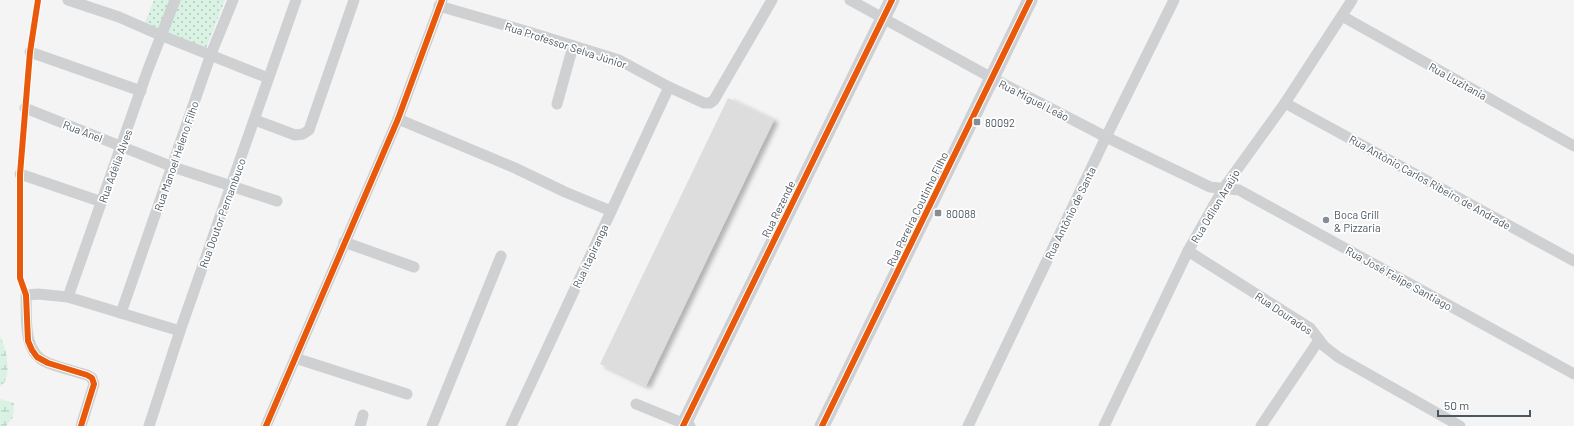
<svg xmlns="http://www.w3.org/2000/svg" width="1574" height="426" font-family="Barlow,sans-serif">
  <defs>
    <pattern id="wetland-marsh" width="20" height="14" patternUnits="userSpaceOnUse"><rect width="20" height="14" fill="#d9f2e3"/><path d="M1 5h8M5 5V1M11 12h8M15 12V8" fill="none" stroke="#b2c7bb"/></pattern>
    <pattern id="park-dots" width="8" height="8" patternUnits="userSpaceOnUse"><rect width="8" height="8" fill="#d9f2e3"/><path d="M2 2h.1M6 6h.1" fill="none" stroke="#b2c7bb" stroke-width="1.8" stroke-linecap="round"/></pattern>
    <filter id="shadow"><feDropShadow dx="4.5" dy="2.5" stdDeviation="2" flood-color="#0004"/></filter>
  </defs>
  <rect width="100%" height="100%" fill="#f4f4f4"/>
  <!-- wetland -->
  <g fill="url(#wetland-marsh)">
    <path d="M 0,336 C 6,347 10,367 6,379 C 5,382 2,385 0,387 Z"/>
    <path d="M 0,399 L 14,403 L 13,417 L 6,426 L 0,426 Z"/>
  </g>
  <!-- park -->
  <path fill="url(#park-dots)" d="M 154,0 L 225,0 L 205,51 L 144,25 Z"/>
  <!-- building -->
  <path fill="#ddddde" filter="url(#shadow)" d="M 728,98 L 774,120 L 646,386 L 600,364 Z"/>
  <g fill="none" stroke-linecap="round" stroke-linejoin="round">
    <!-- street -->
    <g stroke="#ced0d2" stroke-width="11">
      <path d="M 68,0 L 119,17 L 160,35 L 268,78"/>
      <path d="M 850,0 L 992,78 L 1106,137 L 1210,187 L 1239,190 L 1574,374"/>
      <path d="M 439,6 L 529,32 L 619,60 L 669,87 L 704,103 L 710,103 L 714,100 L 772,0"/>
      <path d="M 1342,16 L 1574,146"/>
      <path d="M 30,52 L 141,91"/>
      <path d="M 1285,103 L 1574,261"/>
      <path d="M 557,104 L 573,46"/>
      <path d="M 25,108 L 173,167 L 277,201"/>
      <path d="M 398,119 L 515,168 L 565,192 L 611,211"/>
      <path d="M 255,120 L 295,135 L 303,134 L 309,130 L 354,0"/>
      <path d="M 20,174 L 102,202"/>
      <path d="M 344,242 L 414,267"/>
      <path d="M 1188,251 L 1310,328 L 1324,346 L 1338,357 L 1460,426"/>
      <path d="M 68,297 L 147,72 L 175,0"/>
      <path d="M 121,313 L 211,54 L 233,0"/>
      <path d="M 295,358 L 407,394"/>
      <path d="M 636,404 L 690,426"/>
      <path d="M 81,426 L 94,384 L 92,378 L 87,375 C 74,371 61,368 48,363 C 22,353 27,319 26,295 L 38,294 L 68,297 L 180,331"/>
      <path d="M 149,426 L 180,331 L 296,0"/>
      <path d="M 266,426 L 398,119 L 442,0"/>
      <path d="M 360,426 L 363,415"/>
      <path d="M 432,426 L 501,256"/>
      <path d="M 511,426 L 669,87"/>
      <path d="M 968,426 L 1106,137 L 1174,0"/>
      <path d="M 1104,426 L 1188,251 L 1223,189 L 1285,103 L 1352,0"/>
      <path d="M 1261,426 L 1319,340"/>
    </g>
    <!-- secondary -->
    <g stroke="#ced0d4" stroke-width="15">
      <path d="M 683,426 L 892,0"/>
      <path d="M 822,426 L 1030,0"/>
    </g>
    <!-- cycleway casing -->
    <g stroke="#fff" stroke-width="8">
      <g id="cycleway">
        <path d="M 38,0 L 30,52 L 20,174 L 20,278 L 26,295 L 28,341 L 32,350 L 37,357 L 48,363 L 87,375 L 92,378 L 94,384 L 81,426"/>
        <path d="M 266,426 L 398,119 L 442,0"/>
        <path d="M 683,426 L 892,0"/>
        <path d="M 822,426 L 1030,0"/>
      </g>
    </g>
    <!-- cycleway -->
    <use href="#cycleway" stroke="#e8590c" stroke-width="6"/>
  </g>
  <!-- markers -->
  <g fill="#868d94" stroke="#fff" stroke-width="1.5">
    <rect x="973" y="118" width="8" height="8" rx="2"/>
    <rect x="934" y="209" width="8" height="8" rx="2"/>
    <circle cx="1326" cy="220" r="4"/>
  </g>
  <g text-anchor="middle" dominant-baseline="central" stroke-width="3.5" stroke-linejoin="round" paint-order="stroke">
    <!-- street labels -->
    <g font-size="11" fill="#4a5661" stroke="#fff">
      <text transform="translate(566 45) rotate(18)">Rua Professor Selva Júnior</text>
      <text transform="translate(1458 81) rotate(29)">Rua Luzitania</text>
      <text transform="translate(1034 100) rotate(27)">Rua Miguel Leão</text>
      <text transform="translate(83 131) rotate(21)">Rua Anel</text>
      <text transform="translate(176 156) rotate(-71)">Rua Manoel Heleno Filho</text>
      <text transform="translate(115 166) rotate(-70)">Rua Adélia Alves</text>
      <text transform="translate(1430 182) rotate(29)">Rua Antônio Carlos Ribeiro de Andrade</text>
      <text transform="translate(1215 206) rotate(-59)">Rua Odilon Araújo</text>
      <text transform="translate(778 209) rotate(-64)">Rua Rezende</text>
      <text transform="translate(917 209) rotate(-64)">Rua Pereira Coutinho Filho</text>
      <text transform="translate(222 213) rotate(-70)">Rua Doutor Pernambuco</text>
      <text transform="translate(1070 213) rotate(-64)">Rua Antônio de Santa</text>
      <text transform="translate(590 256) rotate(-65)">Rua Itapiranga</text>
      <text transform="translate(1399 278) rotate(29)">Rua José Felipe Santiago</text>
      <text transform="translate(1284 313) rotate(34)">Rua Dourados</text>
    </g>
    <!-- poi labels -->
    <g font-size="11" fill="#4a5661" stroke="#fff" text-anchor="start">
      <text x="985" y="122">80092</text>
      <text x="946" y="213">80088</text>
      <text x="1334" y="214">Boca Grill<tspan x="1334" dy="13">&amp; Pizzaria</tspan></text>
    </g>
  </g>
  <!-- scale -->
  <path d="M1438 410v6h92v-6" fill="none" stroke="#4a5661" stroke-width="2"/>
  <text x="1444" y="410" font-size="12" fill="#4a5661" stroke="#ffffff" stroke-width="3" paint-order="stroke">50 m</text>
</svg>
